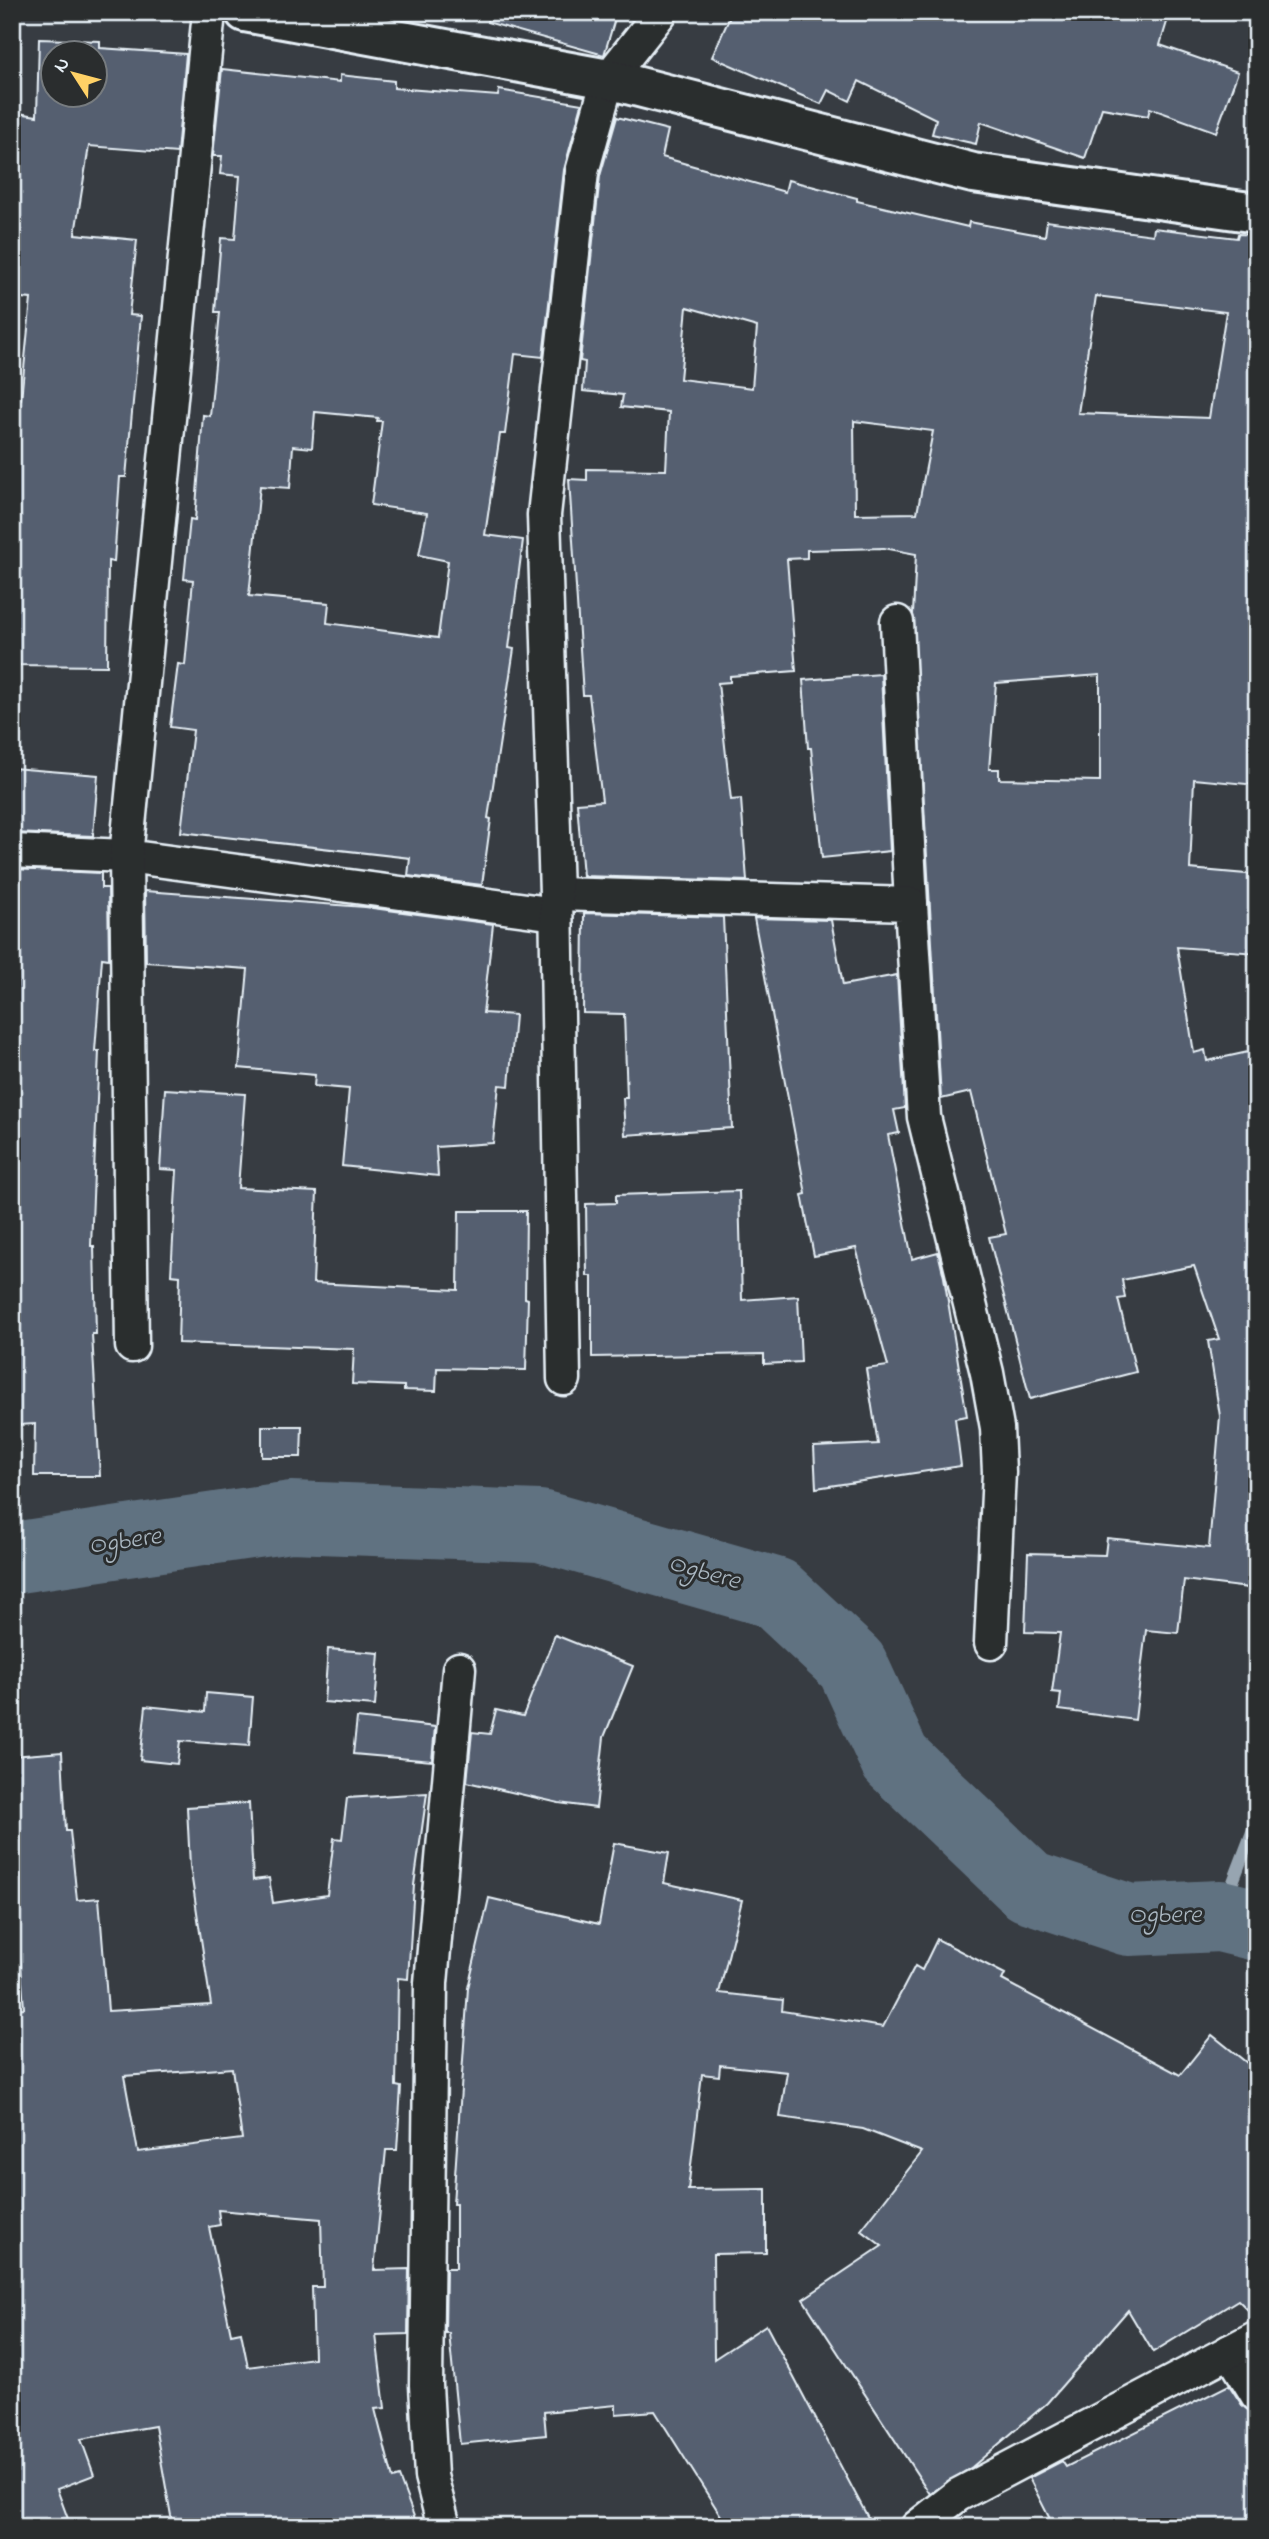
<svg xmlns="http://www.w3.org/2000/svg" width="1269" height="2539" font-family="'Indie Flower',sans-serif">
  <rect width="100%" height="100%" fill="#373c42"/>
  <filter id="ink" filterUnits="userSpaceOnUse"><feTurbulence type="fractalNoise" baseFrequency=".0143" numOctaves="2"/><feDisplacementMap in="SourceGraphic" scale="14" xChannelSelector="R" yChannelSelector="G"/><feConvolveMatrix kernelMatrix="1 2 1 2 8 2 1 2 1" color-interpolation-filters="sRGB"/></filter>
  <g filter="url(#ink)">
    <g fill="none" stroke-linecap="round" stroke-linejoin="round">
      <!-- stream -->
      <path stroke="#97a5b1" stroke-width="12" d="M 1220,1916 L 1257,1819"/>
      <!-- river -->
      <path stroke="#617281" stroke-width="72" d="M 12,1558 L 291,1517 L 540,1526 L 775,1593 L 852,1665 L 895,1759 L 1029,1887 L 1129,1920 L 1220,1916 L 1257,1925"/>
    </g>
    <!-- building -->
    <g fill="#555f70" stroke="#e8f1f8" stroke-width="2" fill-rule="evenodd">
      <path d="M 488,12 L 617,12 L 604,55 L 487,22 Z"/>
      <path d="M 732,12 L 1170,12 L 1160,45 L 1238,72 L 1216,132 L 1150,108 L 1148,116 L 1102,108 L 1085,158 L 981,122 L 976,144 L 932,134 L 936,119 L 859,81 L 850,101 L 828,90 L 821,104 L 712,57 Z"/>
      <path d="M 39,39 L 100,41 L 100,48 L 186,54 L 177,153 L 89,146 L 75,234 L 137,240 L 129,315 L 141,316 L 126,477 L 120,477 L 114,562 L 108,561 L 107,666 L 12,665 L 12,398 L 21,399 L 31,299 L 12,297 L 12,112 L 37,116 ZM 52,52 L 94,52 L 94,94 L 52,94 Z"/>
      <path d="M 222,69 L 340,82 L 340,75 L 394,81 L 394,88 L 498,96 L 499,90 L 582,104 L 564,170 L 543,357 L 515,354 L 505,434 L 500,434 L 485,535 L 523,540 L 509,648 L 514,649 L 488,818 L 491,819 L 482,885 L 408,876 L 410,858 L 181,832 L 193,730 L 170,727 L 178,664 L 185,665 L 193,580 L 184,579 L 190,519 L 195,520 L 203,415 L 210,416 L 220,312 L 215,312 L 221,238 L 235,239 L 240,176 L 220,174 L 222,156 L 213,156 ZM 315,412 L 378,418 L 377,421 L 382,421 L 371,505 L 427,513 L 419,555 L 448,561 L 438,638 L 327,623 L 329,603 L 249,596 L 260,486 L 290,488 L 293,446 L 312,448 Z"/>
      <path d="M 617,117 L 668,130 L 662,157 L 785,192 L 788,180 L 857,198 L 857,201 L 968,227 L 969,222 L 1045,236 L 1047,221 L 1153,235 L 1154,228 L 1237,238 L 1238,234 L 1257,235 L 1257,785 L 1194,779 L 1190,869 L 1257,875 L 1257,953 L 1177,947 L 1194,1053 L 1205,1050 L 1207,1061 L 1257,1050 L 1257,1168 L 1249,1170 L 1257,1214 L 1257,1589 L 1184,1580 L 1178,1633 L 1146,1630 L 1135,1720 L 1059,1710 L 1061,1693 L 1052,1692 L 1060,1633 L 1025,1632 L 1028,1553 L 1105,1555 L 1107,1538 L 1209,1548 L 1220,1416 L 1208,1341 L 1219,1339 L 1194,1266 L 1122,1280 L 1125,1298 L 1118,1299 L 1136,1372 L 1030,1399 L 989,1237 L 1006,1234 L 971,1092 L 941,1099 L 913,614 L 916,554 L 884,548 L 807,550 L 807,558 L 787,559 L 796,671 L 730,676 L 730,682 L 718,683 L 731,800 L 741,799 L 747,881 L 583,876 L 577,803 L 602,801 L 589,695 L 583,695 L 569,479 L 587,480 L 587,469 L 666,470 L 669,412 L 621,407 L 623,395 L 583,391 L 585,362 L 580,361 L 600,176 ZM 1096,296 L 1226,312 L 1209,418 L 1078,413 ZM 687,307 L 757,327 L 752,388 L 680,379 ZM 854,421 L 933,431 L 917,513 L 855,514 ZM 1100,675 L 1100,781 L 999,779 L 999,769 L 989,769 L 996,683 Z"/>
      <path d="M 881,674 L 890,851 L 822,858 L 811,748 L 808,748 L 803,680 Z"/>
      <path d="M 12,768 L 98,775 L 93,836 L 12,833 Z"/>
      <path d="M 12,869 L 101,873 L 101,888 L 108,888 L 109,959 L 102,958 L 95,1051 L 99,1051 L 91,1246 L 94,1246 L 96,1334 L 92,1334 L 100,1476 L 34,1476 L 35,1424 L 18,1425 L 16,1398 L 12,1398 L 12,1161 L 16,1161 L 18,1077 L 12,1077 L 18,965 L 12,965 Z"/>
      <path d="M 145,891 L 365,907 L 493,924 L 483,1013 L 515,1015 L 509,1086 L 499,1085 L 493,1143 L 436,1147 L 438,1176 L 342,1166 L 349,1089 L 314,1086 L 315,1075 L 239,1068 L 248,969 L 146,962 Z"/>
      <path d="M 584,913 L 723,917 L 732,1128 L 625,1135 L 623,1098 L 627,1098 L 624,1014 L 583,1013 Z"/>
      <path d="M 754,918 L 831,920 L 843,985 L 897,975 L 905,1108 L 894,1110 L 899,1133 L 888,1135 L 912,1259 L 938,1252 L 944,1277 L 967,1416 L 955,1418 L 961,1466 L 816,1488 L 814,1447 L 878,1444 L 866,1369 L 888,1366 L 856,1248 L 814,1256 L 802,1195 L 806,1194 Z"/>
      <path d="M 165,1089 L 245,1094 L 238,1188 L 317,1192 L 313,1283 L 458,1290 L 459,1211 L 526,1211 L 525,1298 L 528,1299 L 526,1370 L 437,1368 L 436,1391 L 404,1390 L 404,1386 L 352,1384 L 354,1349 L 178,1343 L 180,1276 L 171,1275 L 177,1170 L 160,1169 Z"/>
      <path d="M 739,1191 L 742,1300 L 798,1296 L 801,1362 L 764,1364 L 764,1354 L 592,1357 L 592,1276 L 587,1276 L 586,1204 L 616,1203 L 616,1195 Z"/>
      <path d="M 262,1426 L 302,1426 L 301,1457 L 262,1457 Z"/>
      <path d="M 555,1635 L 633,1666 L 604,1737 L 596,1808 L 559,1803 L 467,1782 L 472,1732 L 490,1734 L 496,1710 L 523,1716 Z"/>
      <path d="M 328,1649 L 379,1653 L 375,1706 L 324,1702 Z"/>
      <path d="M 206,1693 L 253,1697 L 249,1746 L 180,1741 L 177,1764 L 140,1760 L 146,1706 L 205,1712 Z"/>
      <path d="M 357,1718 L 435,1727 L 432,1761 L 353,1754 Z"/>
      <path d="M 62,1752 L 66,1831 L 70,1831 L 77,1900 L 99,1898 L 108,2011 L 211,2005 L 190,1866 L 187,1807 L 249,1803 L 253,1880 L 269,1878 L 273,1903 L 327,1895 L 334,1838 L 342,1839 L 347,1798 L 427,1793 L 414,1885 L 408,1979 L 398,1978 L 396,2086 L 401,2087 L 397,2150 L 386,2150 L 374,2270 L 409,2269 L 408,2334 L 376,2335 L 385,2408 L 375,2409 L 393,2479 L 399,2477 L 418,2527 L 173,2527 L 155,2426 L 81,2439 L 94,2475 L 57,2489 L 71,2527 L 12,2527 L 12,2009 L 24,2008 L 16,1902 L 12,1902 L 12,1756 ZM 232,2068 L 242,2139 L 138,2152 L 124,2076 ZM 218,2210 L 321,2219 L 323,2287 L 312,2287 L 314,2358 L 248,2367 L 241,2332 L 231,2334 L 209,2227 L 220,2225 Z"/>
      <path d="M 614,1843 L 669,1853 L 664,1883 L 742,1900 L 719,1993 L 783,2000 L 782,2011 L 883,2027 L 915,1966 L 922,1970 L 937,1939 L 1005,1974 L 1002,1980 L 1180,2075 L 1212,2035 L 1257,2071 L 1257,2319 L 1238,2300 L 1153,2352 L 1128,2310 L 1047,2403 L 972,2467 L 930,2494 L 803,2299 L 882,2246 L 861,2230 L 922,2152 L 863,2129 L 780,2117 L 787,2072 L 720,2065 L 719,2076 L 702,2074 L 688,2190 L 766,2189 L 766,2253 L 713,2254 L 714,2359 L 766,2325 L 873,2527 L 728,2527 L 655,2411 L 616,2414 L 616,2405 L 544,2412 L 546,2435 L 460,2444 L 449,2333 L 445,2333 L 446,2268 L 456,2268 L 456,2204 L 453,2204 L 468,1988 L 489,1898 L 599,1924 Z"/>
      <path d="M 1229,2385 L 1242,2405 L 1257,2413 L 1257,2527 L 1054,2527 L 1029,2478 L 1062,2461 L 1066,2467 Z"/>
    </g>
    <g fill="none" stroke-linecap="round" stroke-linejoin="round">
      <!-- street casing -->
      <g stroke="#e8f1f8" stroke-width="37">
        <g id="street">
          <path d="M 897,622 L 911,904"/>
          <path d="M 12,851 L 126,856 L 556,914"/>
          <path d="M 556,894 L 911,904 L 924,1117 L 987,1373 L 997,1428 L 999,1472 L 991,1643"/>
          <path d="M 132,1346 L 126,856 L 209,12"/>
          <path d="M 564,1379 L 556,894 L 544,515 L 582,172 L 608,79 L 661,12"/>
          <path d="M 1230,2351 L 1257,2395"/>
          <path d="M 444,2527 L 431,2476 L 426,2385 L 431,1983 L 459,1669"/>
          <path d="M 917,2527 L 958,2495 L 1257,2337"/>
        </g>
      </g>
      <!-- secondary casing -->
      <g stroke="#e8f1f8" stroke-width="44">
        <path id="secondary" d="M 245,12 L 608,79 L 973,173 L 1257,213"/>
      </g>
      <!-- street -->
      <use href="#street" stroke="#2a2d2e" stroke-width="32"/>
      <!-- secondary -->
      <use href="#secondary" stroke="#2a2d2e" stroke-width="38"/>
    </g>
  </g>
  <g text-anchor="middle" dominant-baseline="central" stroke-width="6" stroke-linejoin="round" paint-order="stroke">
    <!-- water labels -->
    <g font-size="26" font-style="italic" fill="#abb8c2" stroke="#2a2d2e">
      <text transform="translate(125 1542) rotate(-8)">Ogbere</text>
      <text transform="translate(704 1573) rotate(16)">Ogbere</text>
      <text x="1165" y="1916">Ogbere</text>
    </g>
  </g>
  <!-- margin -->
  <rect width="1269" height="2539" fill="none" stroke="#2a2d2e" stroke-width="42"/>
  <rect x="21" y="21" width="1227" height="2497" fill="none" stroke="#e8f1f8" stroke-width="2.5" filter="url(#ink)"/>
  <!-- north arrow -->
  <g transform="translate(74 74) rotate(306)"><circle r="33" fill="#2a2d2e" stroke="#767b7f" stroke-width="2"/>
  <path d="M0-5L12 26L0 18L-12 26Z" fill="#ffd166"/>
  <text y="-10" font-size="19" font-weight="bold" text-anchor="middle" fill="#e8f1f8">N</text>
  </g>
</svg>
